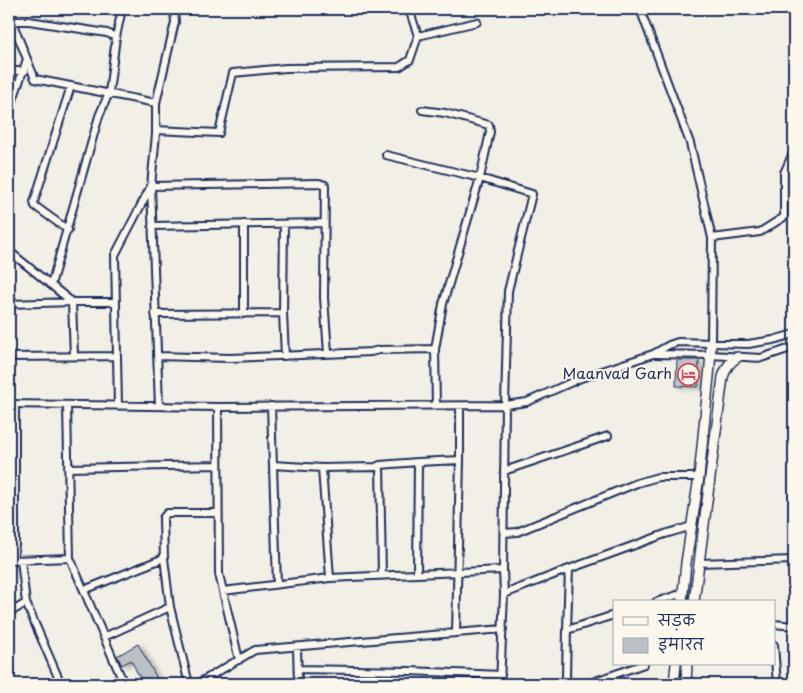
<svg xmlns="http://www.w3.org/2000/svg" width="803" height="693" font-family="'Playpen Sans','Playpen Sans Deva',sans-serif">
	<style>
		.building { fill: #bdc0c4; stroke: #1b2f5e; filter: url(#shadow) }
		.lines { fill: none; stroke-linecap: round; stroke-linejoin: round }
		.minor-casing { stroke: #1b2f5e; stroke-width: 10 }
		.tertiary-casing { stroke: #1b2f5e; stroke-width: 12 }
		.minor { stroke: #fbf7ec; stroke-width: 6 }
		.tertiary { stroke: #fbf7ec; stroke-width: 9 }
		.labels { text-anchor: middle; stroke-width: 4; stroke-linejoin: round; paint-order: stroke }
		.poi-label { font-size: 15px; fill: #1b2f5e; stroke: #fbf7ec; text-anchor: end }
	</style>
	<defs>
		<filter id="shadow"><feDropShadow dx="4" dy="2" stdDeviation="2.5" flood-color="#0004"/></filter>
	</defs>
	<rect width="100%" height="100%" fill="#f2efe6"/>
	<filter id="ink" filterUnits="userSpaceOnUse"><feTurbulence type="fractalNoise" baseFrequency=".02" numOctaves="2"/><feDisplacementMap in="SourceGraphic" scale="10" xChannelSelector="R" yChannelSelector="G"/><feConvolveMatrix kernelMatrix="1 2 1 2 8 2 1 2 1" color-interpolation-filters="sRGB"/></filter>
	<g filter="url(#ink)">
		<path class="building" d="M 677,360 L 699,360 L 698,387 L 676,386 Z
			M 138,644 L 160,684 L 132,684 L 141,680 L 131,660 L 122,665 L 117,656 Z"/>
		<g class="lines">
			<defs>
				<path id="minor" d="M 640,9 L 690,143 L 712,238 L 711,343
					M 9,14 L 35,79 L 156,103 L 156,134 L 151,186 L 159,406
					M 12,21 L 29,21 L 107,33 L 116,37
					M 418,36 L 477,22
					M 9,71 L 25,71
					M 156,103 L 175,22 L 174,9
					M 422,110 L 445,113 L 489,125 L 490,132 L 480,178 L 443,304 L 435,349 L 436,406
					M 9,112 L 27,59
					M 156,130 L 219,133 L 233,73 L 286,68 L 399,67 L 410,60 L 418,36 L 409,9
					M 386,155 L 480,178 L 532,194 L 508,291 L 505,405 L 503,570 L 504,594 L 500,684
					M 284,224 L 283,313 L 285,356
					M 152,226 L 324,223
					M 68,230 L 35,206 L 34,202 L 71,86
					M 712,238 L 760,232 L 784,217 L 784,173 L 793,153 L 794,153
					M 9,251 L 72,302 L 116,302
					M 51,285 L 99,116 L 109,93 L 116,37 L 122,9
					M 9,304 L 72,302 L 74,356
					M 155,314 L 283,313
					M 244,314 L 244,224
					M 654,354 L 711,355 L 761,358 L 794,347
					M 157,356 L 230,358 L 371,352 L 379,350 L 435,349
					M 9,357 L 117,356
					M 9,404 L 218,407 L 505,405 L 527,402 L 581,378 L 653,354 L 669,345 L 678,342 L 748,344 L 773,340 L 794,334
					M 67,405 L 70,558 L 124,684
					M 118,406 L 115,255 L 151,186 L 319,183 L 325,185 L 324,298 L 328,353
					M 271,406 L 277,584
					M 218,407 L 219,574 L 239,660
					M 460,460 L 460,406
					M 273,465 L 322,468 L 376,467 L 380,465 L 418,462
					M 380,465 L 382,575
					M 68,468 L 218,465
					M 322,468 L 330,578
					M 504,471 L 608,436
					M 504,533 L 517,532 L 637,483 L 658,477 L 699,477
					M 15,544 L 13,560 L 70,558
					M 9,547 L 15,544 L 15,404
					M 164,558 L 163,518 L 167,513 L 218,513
					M 21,560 L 26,603 L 61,684
					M 699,563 L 794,560
					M 569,569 L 665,534 L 692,526
					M 417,574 L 418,462 L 460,460 L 456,633
					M 84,590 L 164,558 L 170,607 L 189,684
					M 223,591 L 330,578 L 503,570
					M 504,594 L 569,569 L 567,630 L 614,615
					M 656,602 L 683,593
					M 9,613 L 26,603
					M 774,624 L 794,626
					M 567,630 L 566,676 L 568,684
					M 104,637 L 170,607
					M 774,645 L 777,684
					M 297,647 L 298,684
					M 298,669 L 409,671 L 501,675
					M 197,684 L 255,650 L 503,629
					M 587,684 L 644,664"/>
				<path id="tertiary" d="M 682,602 L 686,563 L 699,477 L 710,366 L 711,343
					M 694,602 L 723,377 C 726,368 729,362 738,357
					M 674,684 L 676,664
					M 686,684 L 687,664"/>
			</defs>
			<use href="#minor" class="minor-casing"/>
			<use href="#tertiary" class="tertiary-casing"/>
			<use href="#minor" class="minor"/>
			<use href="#tertiary" class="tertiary"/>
		</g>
	</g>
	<defs>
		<symbol id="hotel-ring" viewBox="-11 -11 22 22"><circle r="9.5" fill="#fbf7ec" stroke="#d1495b" stroke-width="1.5"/><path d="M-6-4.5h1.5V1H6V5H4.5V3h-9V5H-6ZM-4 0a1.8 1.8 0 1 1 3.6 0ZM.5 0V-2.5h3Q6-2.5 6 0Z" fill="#d1495b"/></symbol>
	</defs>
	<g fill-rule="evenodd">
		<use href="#hotel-ring" x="676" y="362" width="25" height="25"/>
	</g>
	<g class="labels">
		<g class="poi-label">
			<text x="672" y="379">Maanvad Garh</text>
		</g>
	</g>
	<rect width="803" height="693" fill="none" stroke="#fbf7ec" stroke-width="30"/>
	<rect x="15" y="15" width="773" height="663" fill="none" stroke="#1b2f5e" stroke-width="2" filter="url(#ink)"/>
	<rect x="613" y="600" width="162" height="65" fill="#fbf7ec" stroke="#a1a7b3"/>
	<rect x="623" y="617" width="25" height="8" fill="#fbf7ec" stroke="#a1a7b3"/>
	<text x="658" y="626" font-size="15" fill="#1b2f5e">सड़क</text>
	<rect x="623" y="638" width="25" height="15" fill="#bdc0c4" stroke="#a1a7b3"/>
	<text x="658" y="650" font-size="15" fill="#1b2f5e">इमारत</text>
</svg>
